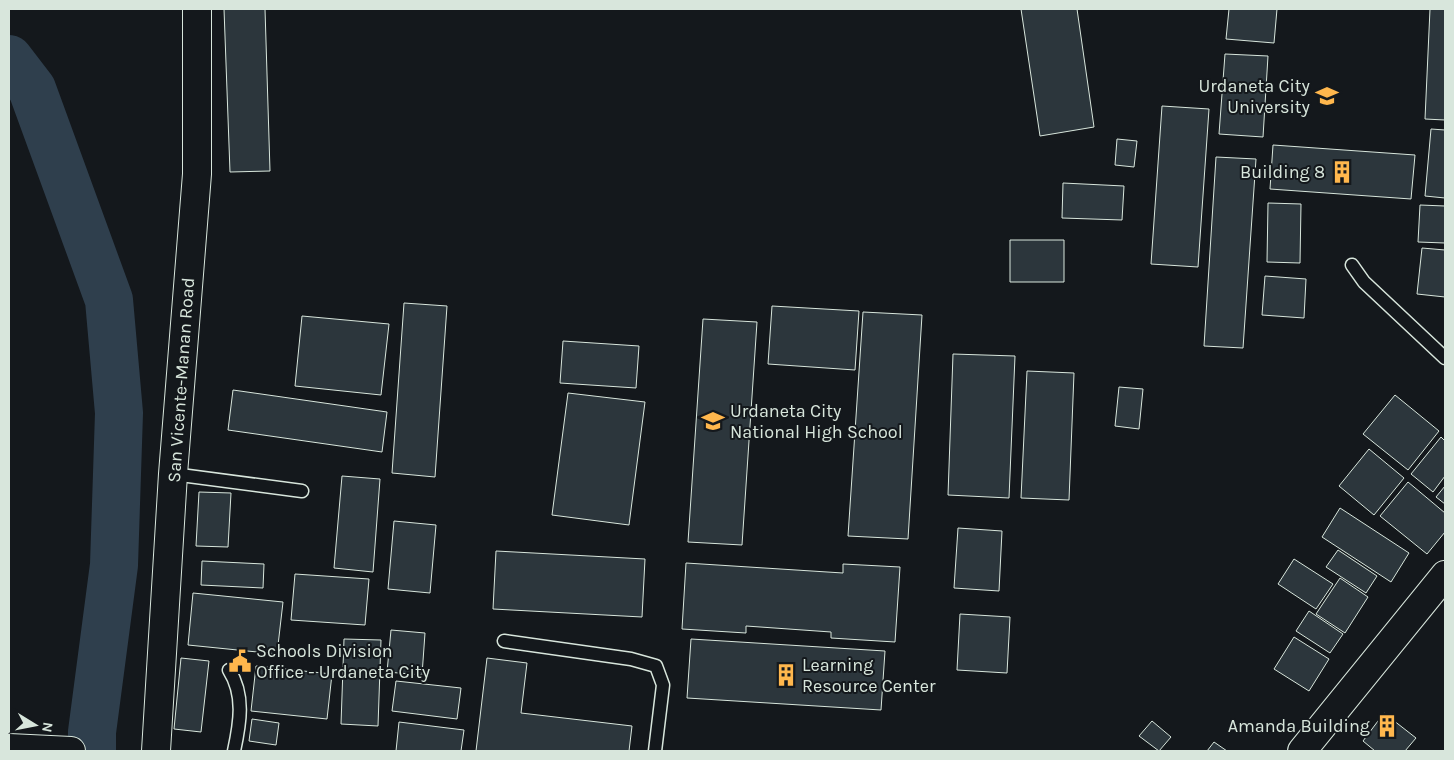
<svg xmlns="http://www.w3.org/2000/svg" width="1454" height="760" font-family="Karla,sans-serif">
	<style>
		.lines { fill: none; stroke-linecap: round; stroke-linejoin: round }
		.river { stroke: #2f3f4d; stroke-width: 48 }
		.building { fill: #2c363c; stroke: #d8e6dc }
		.lane-casing { stroke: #d8e6dc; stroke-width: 15 }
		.secondary-casing { stroke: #d8e6dc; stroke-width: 30 }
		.lane { stroke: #14181c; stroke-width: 12 }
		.secondary { stroke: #14181c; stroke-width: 28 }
		.labels { text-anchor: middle; stroke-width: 4; stroke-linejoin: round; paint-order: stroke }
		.poi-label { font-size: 18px; fill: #d8e6dc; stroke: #14181c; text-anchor: end }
		.street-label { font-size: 18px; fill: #d8e6dc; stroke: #14181c }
	</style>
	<rect width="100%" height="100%" fill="#14181c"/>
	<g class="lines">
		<path class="river" d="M 9,59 L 32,89 L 109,300 L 119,413 L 114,565 L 92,732 L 92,751"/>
	</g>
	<path class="building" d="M 224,9 L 265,9 L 270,171 L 230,172 Z
		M 1021,9 L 1077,9 L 1094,127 L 1040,136 Z
		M 1229,9 L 1277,9 L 1274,43 L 1226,39 Z
		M 1430,9 L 1445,9 L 1445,120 L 1425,119 Z
		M 1225,54 L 1268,56 L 1263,137 L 1219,134 Z
		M 1162,106 L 1209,109 L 1198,267 L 1151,264 Z
		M 1431,129 L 1445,130 L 1445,198 L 1425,196 Z
		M 1117,139 L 1137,141 L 1134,167 L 1115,165 Z
		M 1273,145 L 1415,155 L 1411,199 L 1270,189 Z
		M 1216,157 L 1256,159 L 1243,348 L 1204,346 Z
		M 1063,183 L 1124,186 L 1122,220 L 1062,218 Z
		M 1268,203 L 1301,204 L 1300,263 L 1267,262 Z
		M 1420,205 L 1445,206 L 1445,243 L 1418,242 Z
		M 1010,240 L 1064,240 L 1064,282 L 1010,282 Z
		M 1422,248 L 1445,250 L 1445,297 L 1417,294 Z
		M 1265,276 L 1306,279 L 1304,318 L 1262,315 Z
		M 404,303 L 447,306 L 435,477 L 392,473 Z
		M 772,306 L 859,311 L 855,370 L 768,364 Z
		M 863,312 L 922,315 L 908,539 L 848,536 Z
		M 302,316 L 389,324 L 381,395 L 295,386 Z
		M 703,319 L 757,322 L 742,545 L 688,542 Z
		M 563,341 L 639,346 L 636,388 L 560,383 Z
		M 953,354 L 1015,356 L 1009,498 L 948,495 Z
		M 1027,371 L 1074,373 L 1069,500 L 1021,498 Z
		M 1119,387 L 1143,389 L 1139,429 L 1115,426 Z
		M 233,390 L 387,412 L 382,452 L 228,430 Z
		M 568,393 L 645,402 L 629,525 L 552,515 Z
		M 1395,395 L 1439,431 L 1408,470 L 1363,434 Z
		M 1441,437 L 1445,441 L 1445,476 L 1433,492 L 1411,474 Z
		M 1369,449 L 1404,478 L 1374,515 L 1339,486 Z
		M 342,476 L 380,479 L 373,572 L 334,568 Z
		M 1408,482 L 1445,513 L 1445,532 L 1427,554 L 1380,516 Z
		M 1445,486 L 1445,504 L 1436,497 Z
		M 199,492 L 231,493 L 228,547 L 196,546 Z
		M 1340,508 L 1409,553 L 1391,582 L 1322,537 Z
		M 394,521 L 436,525 L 430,593 L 388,589 Z
		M 958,528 L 1002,531 L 999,591 L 954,588 Z
		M 1338,550 L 1377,576 L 1366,593 L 1326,567 Z
		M 496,551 L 645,559 L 642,617 L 493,609 Z
		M 1294,559 L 1333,584 L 1316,609 L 1278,584 Z
		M 202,561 L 264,564 L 263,588 L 201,585 Z
		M 686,563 L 843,573 L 843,564 L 900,567 L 895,642 L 831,638 L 831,632 L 746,626 L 746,633 L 682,629 Z
		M 295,574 L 369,579 L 365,625 L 291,620 Z
		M 1340,578 L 1368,597 L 1345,633 L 1316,614 Z
		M 193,593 L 283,602 L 277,654 L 188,645 Z
		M 1309,611 L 1343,634 L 1330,653 L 1296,631 Z
		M 960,614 L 1010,617 L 1007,673 L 957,670 Z
		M 391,630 L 425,633 L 422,675 L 387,672 Z
		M 1294,637 L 1329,659 L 1309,691 L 1274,669 Z
		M 344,639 L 381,640 L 378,726 L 341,724 Z
		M 691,639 L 885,651 L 881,710 L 687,698 Z
		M 181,658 L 209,661 L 201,732 L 174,729 Z
		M 487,658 L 527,663 L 521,713 L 632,726 L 629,751 L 476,751 Z
		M 256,666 L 332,674 L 327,719 L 251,711 Z
		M 396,681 L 461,688 L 457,719 L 392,711 Z
		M 1384,713 L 1416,738 L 1405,751 L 1375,751 L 1363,741 Z
		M 252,719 L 279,723 L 276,745 L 249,741 Z
		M 1152,721 L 1171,737 L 1159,751 L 1139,736 Z
		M 399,722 L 464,730 L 461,751 L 396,751 Z
		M 1214,742 L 1227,751 L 1207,751 Z"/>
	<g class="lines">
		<defs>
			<path id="lane" d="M 1352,265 L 1364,282 L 1445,358
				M 173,474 L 302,491
				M 504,641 L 631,659 L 656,666 L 663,685 L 655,751
				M 229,670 C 245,695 240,723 234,751"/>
			<path id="secondary" d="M 9,748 L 71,751
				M 156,751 L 173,474 L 197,174 L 197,9
				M 1302,751 L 1445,575"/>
		</defs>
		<use href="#lane" class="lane-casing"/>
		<use href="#secondary" class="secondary-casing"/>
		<use href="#lane" class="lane"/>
		<use href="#secondary" class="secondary"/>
	</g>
	<defs>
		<symbol id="university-bare" viewBox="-9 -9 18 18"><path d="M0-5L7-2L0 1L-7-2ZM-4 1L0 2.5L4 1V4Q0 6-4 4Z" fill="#ffb74d" stroke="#14181c" stroke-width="2.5" paint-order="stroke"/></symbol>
		<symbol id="building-bare" viewBox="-9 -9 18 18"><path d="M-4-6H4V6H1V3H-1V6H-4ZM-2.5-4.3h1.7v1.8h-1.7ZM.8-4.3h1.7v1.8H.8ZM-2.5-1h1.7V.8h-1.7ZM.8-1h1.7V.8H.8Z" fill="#ffb74d" stroke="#14181c" stroke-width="2.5" paint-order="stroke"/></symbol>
		<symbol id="school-bare" viewBox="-9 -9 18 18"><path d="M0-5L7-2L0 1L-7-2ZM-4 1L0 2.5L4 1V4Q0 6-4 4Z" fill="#ffb74d" stroke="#14181c" stroke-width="2.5" paint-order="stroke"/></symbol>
		<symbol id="civic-bare" viewBox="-9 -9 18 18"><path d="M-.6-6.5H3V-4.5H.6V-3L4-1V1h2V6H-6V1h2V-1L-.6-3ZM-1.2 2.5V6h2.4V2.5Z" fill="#ffb74d" stroke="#14181c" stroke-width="2.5" paint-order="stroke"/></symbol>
	</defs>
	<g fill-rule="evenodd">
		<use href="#university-bare" x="1311" y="80" width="32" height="32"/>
		<use href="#building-bare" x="1326" y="156" width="32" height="32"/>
		<use href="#school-bare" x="697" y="405" width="32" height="32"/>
		<use href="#civic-bare" x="224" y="645" width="32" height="32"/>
		<use href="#building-bare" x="770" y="659" width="32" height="32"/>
		<use href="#building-bare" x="1371" y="710" width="32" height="32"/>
	</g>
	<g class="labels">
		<g class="poi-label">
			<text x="1310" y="92">Urdaneta City<tspan x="1310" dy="21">University</tspan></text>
			<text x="1325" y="178">Building 8</text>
			<text x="730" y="417" text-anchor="start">Urdaneta City<tspan x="730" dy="21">National High School</tspan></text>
			<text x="256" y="657" text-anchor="start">Schools Division<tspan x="256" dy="21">Office - Urdaneta City</tspan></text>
			<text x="802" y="671" text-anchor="start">Learning<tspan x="802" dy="21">Resource Center</tspan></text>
			<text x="1370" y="732">Amanda Building</text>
		</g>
		<g class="street-label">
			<text transform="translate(181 380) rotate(-86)" y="6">San Vicente-Manan Road</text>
		</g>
	</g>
	<rect width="1454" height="760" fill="none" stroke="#d8e6dc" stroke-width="20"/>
	<g transform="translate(35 725) rotate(100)" stroke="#14181c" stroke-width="4" paint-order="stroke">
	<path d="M0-4L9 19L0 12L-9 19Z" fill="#d8e6dc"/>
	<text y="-8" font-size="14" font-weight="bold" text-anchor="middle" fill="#d8e6dc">N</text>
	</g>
</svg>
